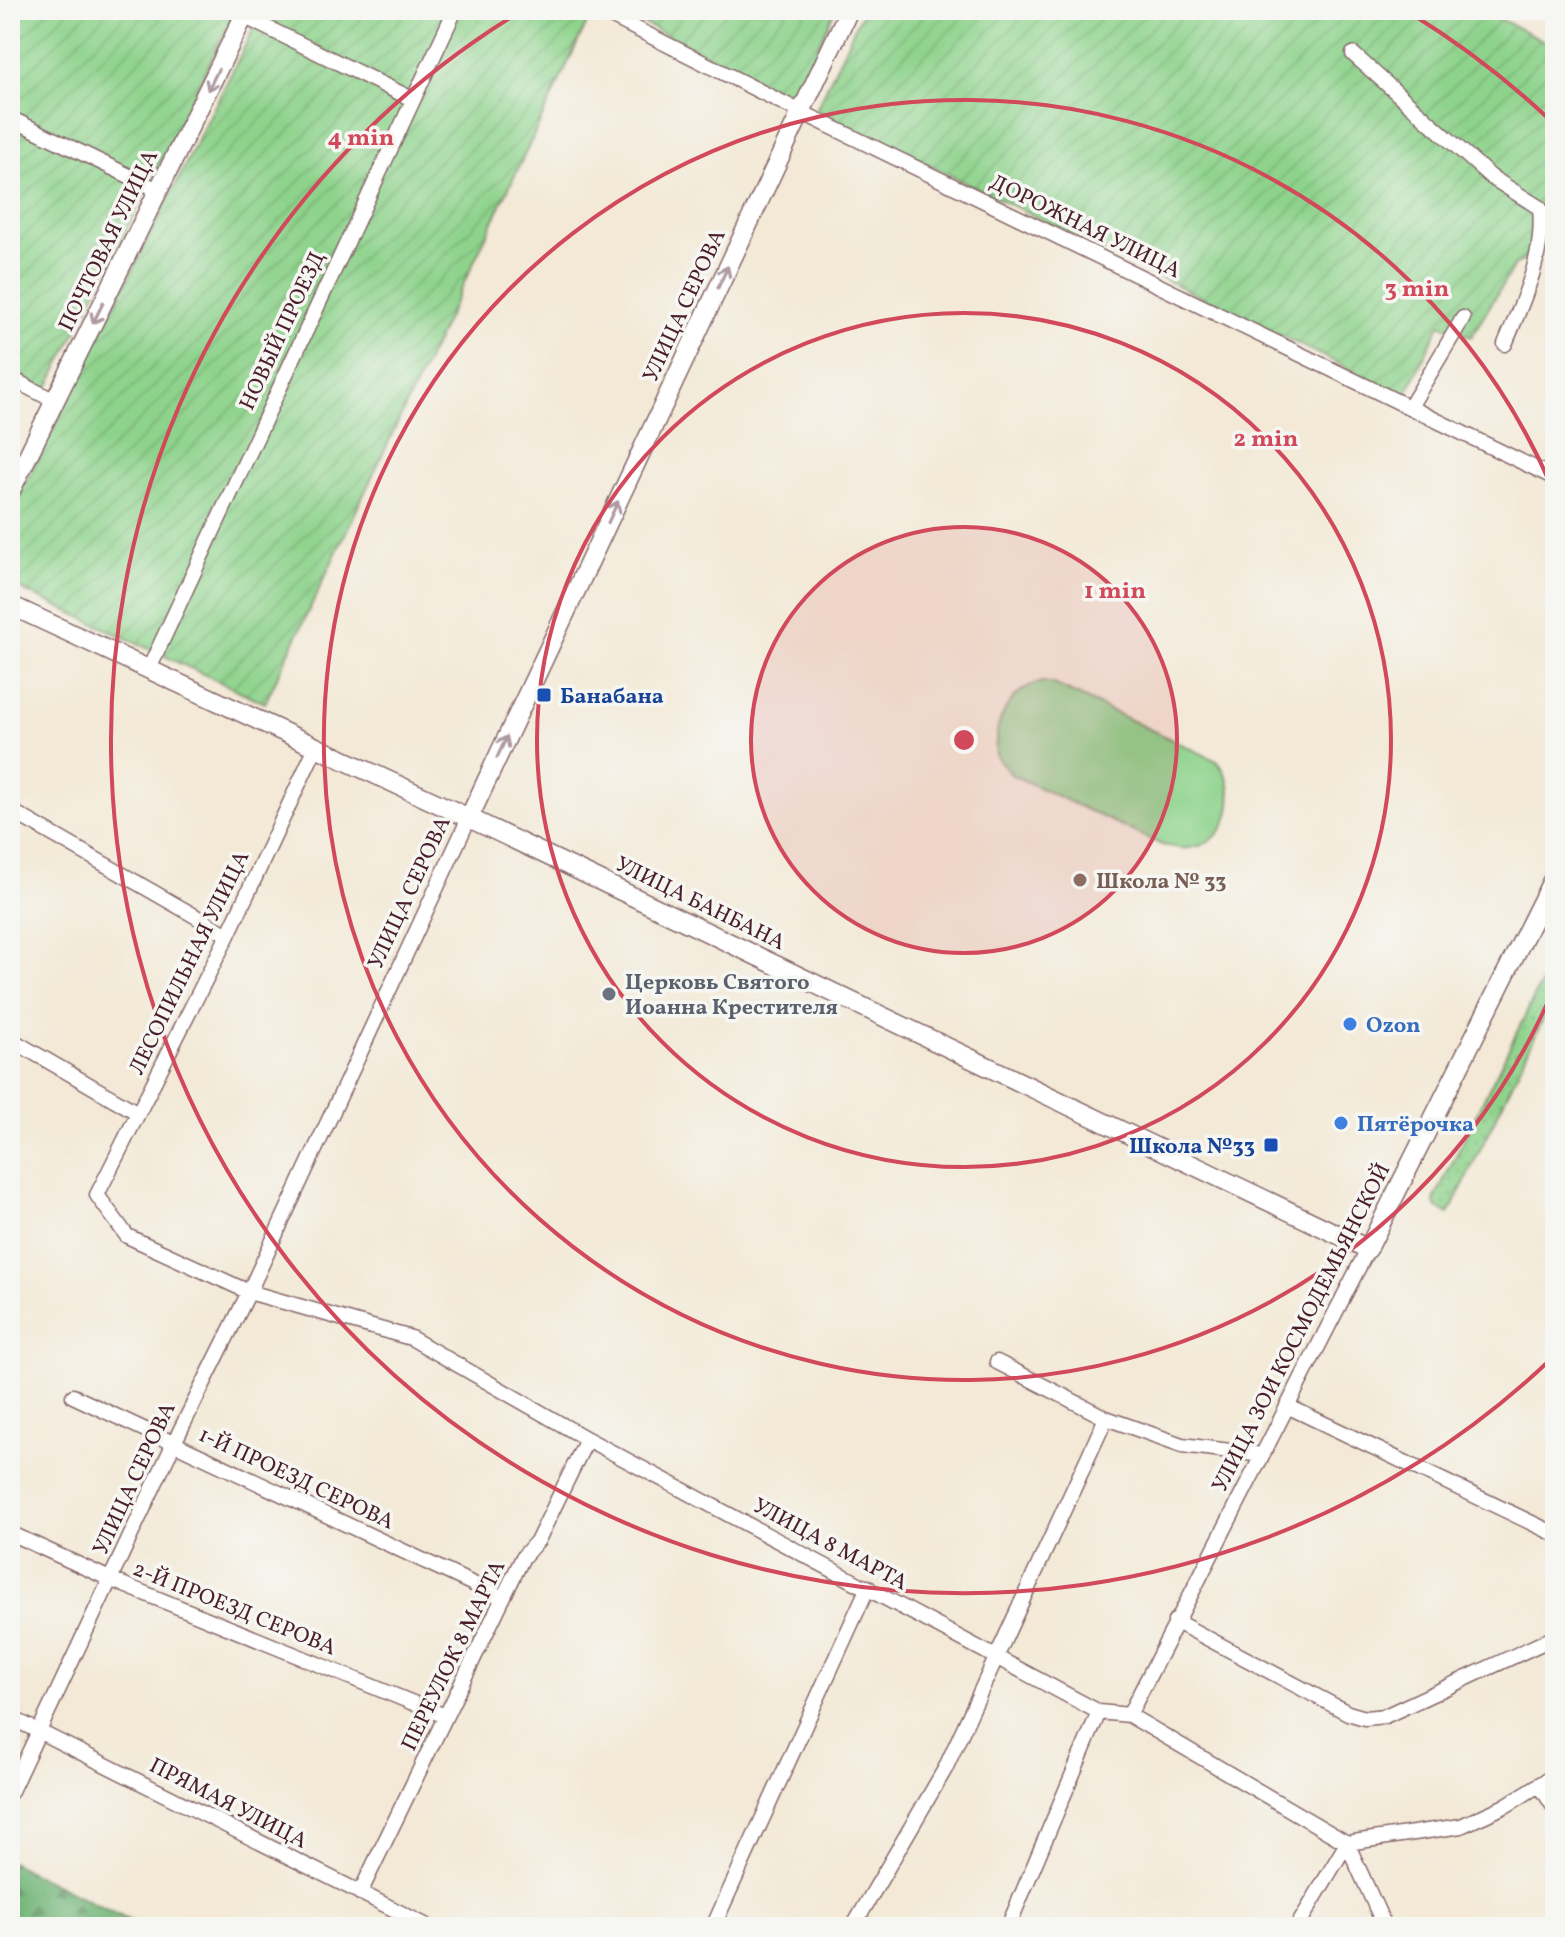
<svg xmlns="http://www.w3.org/2000/svg" width="1565" height="1937" font-family="Vollkorn,serif">
	<style>
		.grass { fill: url(#grass-dots); stroke: #6c795c; stroke-width: 2 }
		.forest { fill: url(#forest-firs); stroke: #5e6a52; stroke-width: 2 }
		.garden { fill: url(#garden-furrows); stroke: #6c795c; stroke-width: 2 }
		.pitch { fill: #8ed38c; stroke: #6c795c; stroke-width: 2 }
		.lines { fill: none; stroke-linecap: round; stroke-linejoin: round }
		.minor-casing { stroke: #856667; stroke-width: 17 }
		.tertiary-casing { stroke: #856667; stroke-width: 21 }
		.minor { stroke: #fff; stroke-width: 14 }
		.tertiary { stroke: #fff; stroke-width: 18 }
		.oneway { stroke: #ae9aa0 }
		.ring { fill: none; stroke: #d1495b; stroke-width: 4 }
		.transit-dot { fill: #1a4fb4; stroke: #f6f6f2; stroke-width: 3 }
		.education-dot { fill: #8d6e63; stroke: #f6f6f2; stroke-width: 3 }
		.worship-dot { fill: #6b7280; stroke: #f6f6f2; stroke-width: 3 }
		.shop-dot { fill: #3f7fe0; stroke: #f6f6f2; stroke-width: 3 }
		.labels { text-anchor: middle; stroke-width: 7; stroke-linejoin: round; paint-order: stroke }
		.street-label { font-size: 22px; fill: #4a1f2b; stroke: #f6f6f2 }
		.transit-label { font-size: 22px; font-weight: bold; fill: #164399; stroke: #f6f6f2; text-anchor: start }
		.education-label { font-size: 22px; font-weight: bold; fill: #785e54; stroke: #f6f6f2; text-anchor: start }
		.worship-label { font-size: 22px; font-weight: bold; fill: #5b616d; stroke: #f6f6f2; text-anchor: start }
		.shop-label { font-size: 22px; font-weight: bold; fill: #366cbe; stroke: #f6f6f2; text-anchor: start }
		.centre { fill: #d1495b; stroke: #f6f6f2; stroke-width: 4 }
		.ring-label { font-size: 24px; text-anchor: middle; font-weight: bold; fill: #d1495b; stroke: #f6f6f2; stroke-width: 7; stroke-linejoin: round; paint-order: stroke }
	</style>
	<defs>
		<pattern id="grass-dots" width="8" height="8" patternUnits="userSpaceOnUse" patternTransform="scale(2)"><rect width="8" height="8" fill="#8ed38c"/><path d="M2 2h.1M6 6h.1" fill="none" stroke="#7cb579" stroke-width="1.8" stroke-linecap="round"/></pattern>
		<pattern id="forest-firs" width="22" height="20" patternUnits="userSpaceOnUse" patternTransform="scale(2)"><rect width="22" height="20" fill="#72b578"/><path d="M5 1l3.5 6h-7zM16 11l3.5 6h-7z" fill="#609363"/></pattern>
		<pattern id="garden-furrows" width="10" height="10" patternUnits="userSpaceOnUse" patternTransform="scale(2)"><rect width="10" height="10" fill="#8ed38c"/><path d="M-1 1l2-2M0 10L10 0M9 11l2-2" fill="none" stroke="#7cb579"/></pattern>
	</defs>
	<rect width="100%" height="100%" fill="#f6f6f2"/>
	<filter id="ink" filterUnits="userSpaceOnUse"><feTurbulence type="fractalNoise" baseFrequency=".0125" numOctaves="2"/><feDisplacementMap in="SourceGraphic" scale="16" xChannelSelector="R" yChannelSelector="G"/><feConvolveMatrix kernelMatrix="1 2 1 2 8 2 1 2 1" color-interpolation-filters="sRGB"/></filter>
	<filter id="wash" filterUnits="userSpaceOnUse"><feTurbulence type="fractalNoise" baseFrequency=".006" numOctaves="4" result="noise"/><feDisplacementMap in="SourceGraphic" scale="32" xChannelSelector="R" yChannelSelector="G"/><feGaussianBlur stdDeviation="1.8" result="paint"/><feColorMatrix in="noise" values="0 0 0 0 0 0 0 0 0 0 0 0 0 0 0 0 0 1.4 0 .05"/><feComposite in="paint" operator="in"/></filter>
	<g filter="url(#wash)">
		<rect width="100%" height="100%" fill="#f3e9d6"/>
		<path class="grass" d="M 1555,955 L 1555,995 L 1449,1214 L 1437,1208 L 1434,1200 Z"/>
		<path class="forest" d="M 10,1862 L 142,1927 L 10,1927 Z"/>
		<path class="garden" d="M 10,10 L 236,10 L 47,390 L 10,371 Z
			M 263,10 L 593,10 L 265,703 L 10,584 L 10,514 Z
			M 616,10 L 835,10 L 794,98 Z
			M 863,10 L 1482,10 L 1555,46 L 1555,241 L 1514,266 L 1471,337 L 1440,324 L 1405,396 L 816,110 Z"/>
		<path class="pitch" d="M 1043,682 L 1054,684 L 1217,761 C 1242,789 1232,846 1187,848 C 1179,849 1170,846 1162,845 L 1012,775 L 996,756 C 993,723 1009,688 1043,682 Z"/>
	</g>
	<g filter="url(#ink)">
		<g class="lines">
			<defs>
				<path id="minor" d="M 231,10 L 412,99
					M 599,10 L 801,112 L 1555,478
					M 1353,54 L 1491,177 L 1540,208 C 1545,256 1523,300 1505,344
					M 10,118 L 158,190
					M 10,378 L 55,401
					M 1410,407 L 1463,318
					M 149,669 L 455,10
					M 316,747 L 228,935 L 97,1195 L 127,1236 L 249,1292 L 411,1338 L 587,1439 L 1099,1712 L 1129,1715 L 1347,1843 L 1461,1826 L 1505,1806 L 1555,1775
					M 10,810 L 228,935
					M 10,1039 L 138,1113
					M 997,1362 L 1106,1418 L 1182,1445 L 1262,1455
					M 73,1396 L 503,1598
					M 1287,1406 L 1555,1534
					M 10,1533 L 112,1580 L 445,1716
					M 1175,1621 L 1348,1713 L 1365,1718 L 1385,1716 L 1555,1637
					M 1129,1715 L 1368,1249
					M 10,1717 L 429,1927
					M 1540,1785 L 1555,1809
					M 10,1793 L 174,1443 L 249,1292 L 469,818
					M 1347,1843 L 1385,1927
					M 360,1893 L 503,1598 L 523,1557 L 538,1540 L 587,1439
					M 713,1927 L 868,1587
					M 853,1927 L 945,1769 L 1106,1418
					M 1008,1927 L 1099,1712
					M 1297,1927 L 1347,1843"/>
				<path id="tertiary" d="M 10,492 L 247,10
					M 10,605 L 469,818 L 1368,1249 L 1555,875
					M 469,818 L 849,10"/>
			</defs>
			<use href="#minor" class="minor-casing"/>
			<use href="#tertiary" class="tertiary-casing"/>
			<use href="#minor" class="minor"/>
			<use href="#tertiary" class="tertiary"/>
		</g>
		<defs><path id="oneway-shaft" d="M-6 0H5M1.5-3L5.5 0L1.5 3" fill="none" stroke-width="1.6" stroke-linecap="round" stroke-linejoin="round" transform="scale(2)"/></defs>
		<g class="oneway">
			<use href="#oneway-shaft" transform="translate(213 80) rotate(116)"/>
			<use href="#oneway-shaft" transform="translate(723 277) rotate(-65)"/>
			<use href="#oneway-shaft" transform="translate(98 313) rotate(116)"/>
			<use href="#oneway-shaft" transform="translate(613 512) rotate(-65)"/>
			<use href="#oneway-shaft" transform="translate(502 747) rotate(-65)"/>
		</g>
	</g>
	<circle cx="964" cy="740" r="213" fill="#d1495b" fill-opacity=".12"/>
	<g class="ring">
		<circle cx="964" cy="740" r="213"/>
		<circle cx="964" cy="740" r="427"/>
		<path d="M1553 990A640 640 0 1 1 1553 490"/>
		<path d="M1551 1359A853 853 0 1 1 518 13M1410 13A853 853 0 0 1 1551 121"/>
	</g>
	<g class="transit-dot">
		<rect x="536" y="687" width="16" height="16" rx="4"/>
		<rect x="1263" y="1137" width="16" height="16" rx="4"/>
	</g>
	<circle class="education-dot" cx="1080" cy="880" r="8"/>
	<circle class="worship-dot" cx="609" cy="994" r="8"/>
	<g class="shop-dot">
		<circle cx="1350" cy="1024" r="8"/>
		<circle cx="1341" cy="1123" r="8"/>
	</g>
	<g class="labels">
		<g class="street-label">
			<text transform="translate(1086 225) rotate(26)" y="8">ДОРОЖНАЯ УЛИЦА</text>
			<text transform="translate(107 240) rotate(-64)" y="8">ПОЧТОВАЯ УЛИЦА</text>
			<text transform="translate(683 305) rotate(-65)" y="8">УЛИЦА СЕРОВА</text>
			<text transform="translate(281 330) rotate(-65)" y="8">НОВЫЙ ПРОЕЗД</text>
			<text transform="translate(408 892) rotate(-65)" y="8">УЛИЦА СЕРОВА</text>
			<text transform="translate(701 902) rotate(26)" y="8">УЛИЦА БАНБАНА</text>
			<text transform="translate(188 962) rotate(-64)" y="8">ЛЕСОПИЛЬНАЯ УЛИЦА</text>
			<text transform="translate(1300 1327) rotate(-63)" y="8">УЛИЦА ЗОИ КОСМОДЕМЬЯНСКОЙ</text>
			<text transform="translate(297 1477) rotate(25)" y="8">1-Й ПРОЕЗД СЕРОВА</text>
			<text transform="translate(133 1478) rotate(-65)" y="8">УЛИЦА СЕРОВА</text>
			<text transform="translate(831 1543) rotate(28)" y="8">УЛИЦА 8 МАРТА</text>
			<text transform="translate(235 1607) rotate(22)" y="8">2-Й ПРОЕЗД СЕРОВА</text>
			<text transform="translate(452 1655) rotate(-64)" y="8">ПЕРЕУЛОК 8 МАРТА</text>
			<text transform="translate(229 1802) rotate(27)" y="8">ПРЯМАЯ УЛИЦА</text>
		</g>
		<g class="transit-label">
			<text x="560" y="703">Банабана</text>
			<text x="1255" y="1153" text-anchor="end">Школа №33</text>
		</g>
		<g class="education-label">
			<text x="1096" y="888">Школа № 33</text>
		</g>
		<g class="worship-label">
			<text x="625" y="989">Церковь Святого<tspan x="625" dy="25">Иоанна Крестителя</tspan></text>
		</g>
		<g class="shop-label">
			<text x="1366" y="1032">Ozon</text>
			<text x="1357" y="1131">Пятёрочка</text>
		</g>
	</g>
	<circle cx="964" cy="740" r="12" class="centre"/>
	<g class="ring-label">
		<text x="361" y="145">4 min</text>
		<text x="1417" y="296">3 min</text>
		<text x="1266" y="446">2 min</text>
		<text x="1115" y="598">1 min</text>
	</g>
	<rect width="1565" height="1937" fill="none" stroke="#f6f6f2" stroke-width="40"/>
</svg>
